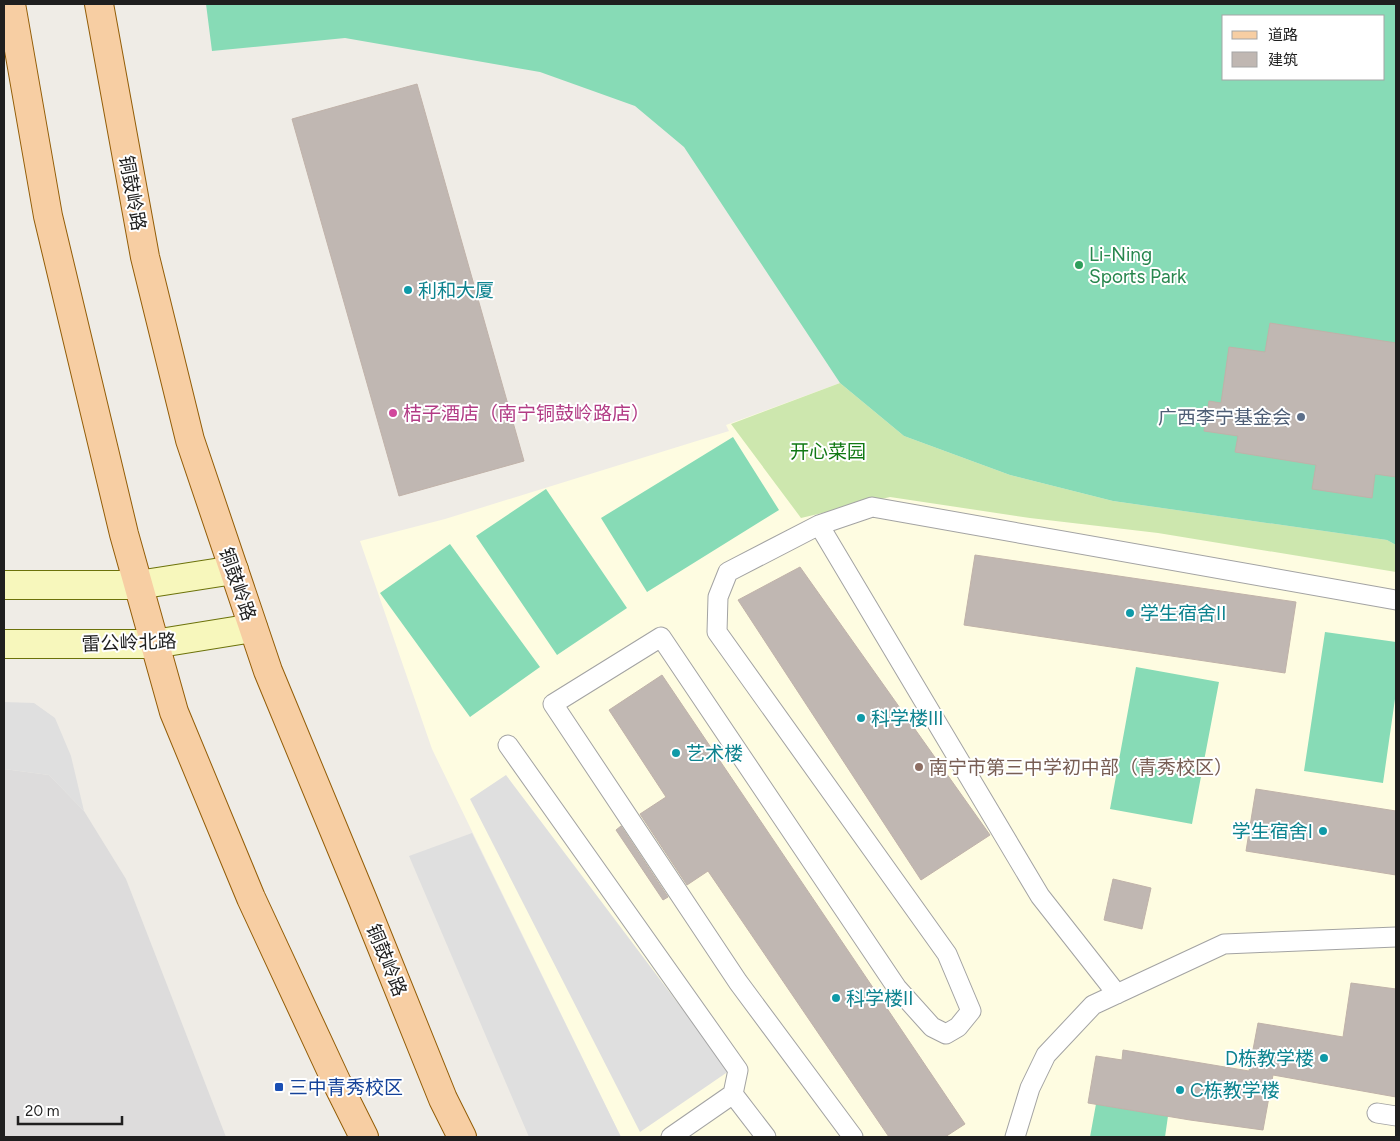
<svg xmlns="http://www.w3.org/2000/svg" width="1400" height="1141" font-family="Figtree,'Noto Sans SC',sans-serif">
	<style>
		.residential { fill: #dddcdc }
		.education { fill: #fefce1 }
		.grass { fill: #cde7ae }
		.pitch { fill: #87dbb6; fill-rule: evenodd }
		.parking { fill: #dfdfdf }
		.building { fill: #c0b7b2; stroke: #c0b2a9 }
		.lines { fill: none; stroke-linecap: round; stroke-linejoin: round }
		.lane-casing { stroke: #a3a3a3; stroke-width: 21 }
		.secondary-casing { stroke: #6c720a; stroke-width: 30 }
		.primary-casing { stroke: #935d07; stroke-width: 30 }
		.lane { stroke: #fff; stroke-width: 19 }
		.secondary { stroke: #f7f7bc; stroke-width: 28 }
		.primary { stroke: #f7cea3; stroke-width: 28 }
		.leisure-dot { fill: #2e9e5b; stroke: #fff; stroke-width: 2 }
		.culture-dot { fill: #0f9aa8; stroke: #fff; stroke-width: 2 }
		.hotel-dot { fill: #d1479c; stroke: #fff; stroke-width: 2 }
		.service-dot { fill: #5c6f8a; stroke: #fff; stroke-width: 2 }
		.education-dot { fill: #8d6e63; stroke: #fff; stroke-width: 2 }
		.transit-dot { fill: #1a4fb4; stroke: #fff; stroke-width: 2 }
		.labels { text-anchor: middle; stroke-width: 4; stroke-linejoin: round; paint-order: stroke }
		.street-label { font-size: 19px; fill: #1f1f1f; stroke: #fff }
		.leisure-label { font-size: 19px; fill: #27864d; stroke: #fff; text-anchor: start }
		.culture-label { font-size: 19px; fill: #0d838f; stroke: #fff; text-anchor: start }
		.hotel-label { font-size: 19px; fill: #b23c85; stroke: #fff; text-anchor: start }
		.service-label { font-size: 19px; fill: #4e5e75; stroke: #fff; text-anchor: end }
		.park-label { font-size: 19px; fill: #117914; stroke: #fff }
		.education-label { font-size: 19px; fill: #785e54; stroke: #fff; text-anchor: start }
		.transit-label { font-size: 19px; fill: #164399; stroke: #fff; text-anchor: start }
	</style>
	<rect width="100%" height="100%" fill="#efece6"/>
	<path class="residential" d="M 4,769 L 49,775 L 84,811 L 126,879 L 226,1137 L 4,1137 Z"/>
	<path class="education" d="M 840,383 L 904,436 L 1010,475 L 1113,501 L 1396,545 L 1396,1137 L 621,1137 L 432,749 L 360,541 L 445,519 L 729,431 L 726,425 Z"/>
	<path class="grass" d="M 840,383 L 904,436 L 1010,475 L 1113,501 L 1387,540 L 1396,545 L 1396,572 L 1158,533 L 1030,518 L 890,497 L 801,518 L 731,424 Z"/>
	<path class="pitch" d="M 206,4 L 1396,4 L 1396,545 L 1387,540 L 1113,501 L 1010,475 L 904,436 L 840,383 L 684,147 L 635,106 L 540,72 L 345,38 L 212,51 ZM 1224,16 L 1384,16 L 1384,79 L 1224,79 Z
		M 733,437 L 779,510 L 647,592 L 601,518 Z
		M 546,489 L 627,608 L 557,655 L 476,536 Z
		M 450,544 L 540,667 L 470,717 L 380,593 Z
		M 1325,632 L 1396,642 L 1396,692 L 1383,783 L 1304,771 Z
		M 1136,667 L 1219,682 L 1192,824 L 1110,809 Z
		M 1096,1104 L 1168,1116 L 1165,1137 L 1090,1137 Z"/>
	<path class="parking" d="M 4,702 L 34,703 L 55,718 L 71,756 L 84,811 L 49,775 L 4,769 Z
		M 506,775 L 729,1071 L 640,1132 L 470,799 Z
		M 472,833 L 621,1137 L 529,1137 L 409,856 Z"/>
	<path class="building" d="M 417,84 L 524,461 L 399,496 L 292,119 Z
		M 1270,323 L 1396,343 L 1396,477 L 1375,474 L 1372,498 L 1312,489 L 1316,465 L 1235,452 L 1238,436 L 1204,431 L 1209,401 L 1221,403 L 1229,347 L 1265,352 Z
		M 975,555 L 1296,602 L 1285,673 L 964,625 Z
		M 800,567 L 990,835 L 921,880 L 738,600 Z
		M 662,675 L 965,1124 L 945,1137 L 889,1137 L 708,871 L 687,885 L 640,814 L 666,797 L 609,710 Z
		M 1256,789 L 1396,811 L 1396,875 L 1246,851 Z
		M 621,826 L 668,897 L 663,900 L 616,830 Z
		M 1113,879 L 1151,888 L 1142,929 L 1104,920 Z
		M 1351,983 L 1396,989 L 1396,1097 L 1273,1075 L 1263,1130 L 1190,1120 L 1088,1103 L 1096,1056 L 1122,1060 L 1123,1050 L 1249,1071 L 1258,1023 L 1343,1037 Z"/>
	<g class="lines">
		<defs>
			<path id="lane" d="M 819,525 L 1040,896 L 1117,994
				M 508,745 L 738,1070 L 733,1094
				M 1377,1113 L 1396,1116
				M 671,1137 L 733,1094 L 766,1137
				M 853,1137 L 738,982 L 553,704 L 661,637 L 897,988 L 932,1027 L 946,1034 L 958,1027 L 971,1011 L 947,954 L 717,632 L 718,597 L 728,572 L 819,525 L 872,507 L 1396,600
				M 1015,1137 L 1030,1088 L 1046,1055 L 1093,1005 L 1224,944 L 1396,937"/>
			<path id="secondary" d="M 4,585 L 138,585 L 234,570
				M 4,644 L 154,644 L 253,628"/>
			<path id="primary" d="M 11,4 L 48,216 L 124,534 L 174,712 L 251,898 L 337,1083 L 364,1137
				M 99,4 L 145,257 L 190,440 L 268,671 L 362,898 L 443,1099 L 462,1137"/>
		</defs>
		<use href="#lane" class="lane-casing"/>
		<use href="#secondary" class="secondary-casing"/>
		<use href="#primary" class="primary-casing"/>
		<use href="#lane" class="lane"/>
		<use href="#secondary" class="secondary"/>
		<use href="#primary" class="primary"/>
	</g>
	<circle class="leisure-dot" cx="1079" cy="265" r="5"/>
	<g class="culture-dot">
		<circle cx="408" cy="290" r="5"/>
		<circle cx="1130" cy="613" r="5"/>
		<circle cx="861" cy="718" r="5"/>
		<circle cx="676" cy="753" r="5"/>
		<circle cx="1323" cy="831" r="5"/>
		<circle cx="836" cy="998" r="5"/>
		<circle cx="1324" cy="1058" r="5"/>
		<circle cx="1180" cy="1090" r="5"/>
	</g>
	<circle class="hotel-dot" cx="393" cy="413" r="5"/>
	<circle class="service-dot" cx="1301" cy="417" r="5"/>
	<circle class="education-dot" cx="919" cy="767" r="5"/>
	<rect class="transit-dot" x="274" y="1082" width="10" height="10" rx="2.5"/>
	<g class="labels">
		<g class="street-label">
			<text transform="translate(133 193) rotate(80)" y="7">铜鼓岭路</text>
			<text transform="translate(238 584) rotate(71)" y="7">铜鼓岭路</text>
			<text transform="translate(129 642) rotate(-2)" y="7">雷公岭北路</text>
			<text transform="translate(387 960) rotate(68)" y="7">铜鼓岭路</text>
		</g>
		<g class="leisure-label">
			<text x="1089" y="261">Li-Ning<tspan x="1089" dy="22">Sports Park</tspan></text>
		</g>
		<g class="culture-label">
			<text x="418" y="297">利和大厦</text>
			<text x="1140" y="620">学生宿舍II</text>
			<text x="871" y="725">科学楼III</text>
			<text x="686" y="760">艺术楼</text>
			<text x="1313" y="838" text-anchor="end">学生宿舍I</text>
			<text x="846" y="1005">科学楼II</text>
			<text x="1314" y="1065" text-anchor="end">D栋教学楼</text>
			<text x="1190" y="1097">C栋教学楼</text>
		</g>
		<g class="hotel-label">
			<text x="403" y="420">桔子酒店（南宁铜鼓岭路店）</text>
		</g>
		<g class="service-label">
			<text x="1291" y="424">广西李宁基金会</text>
		</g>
		<g class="park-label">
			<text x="828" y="458">开心菜园</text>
		</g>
		<g class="education-label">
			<text x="929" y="774">南宁市第三中学初中部（青秀校区）</text>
		</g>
		<g class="transit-label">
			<text x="289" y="1094">三中青秀校区</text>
		</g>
	</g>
	<rect width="1400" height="1141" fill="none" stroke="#1f1f1f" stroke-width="10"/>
	<rect x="1222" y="15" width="162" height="65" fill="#ffffff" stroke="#a5a5a5"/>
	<rect x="1232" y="31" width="25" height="8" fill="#f7cea3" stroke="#a5a5a5"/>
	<text x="1268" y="40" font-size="15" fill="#1f1f1f">道路</text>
	<rect x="1232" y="52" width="25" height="15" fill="#c0b7b2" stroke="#a5a5a5"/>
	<text x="1268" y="65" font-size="15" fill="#1f1f1f">建筑</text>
	<path d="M18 1116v8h104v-8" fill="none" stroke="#1f1f1f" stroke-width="2.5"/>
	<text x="25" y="1116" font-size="15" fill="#1f1f1f" stroke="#ffffff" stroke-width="4" paint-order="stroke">20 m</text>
</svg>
